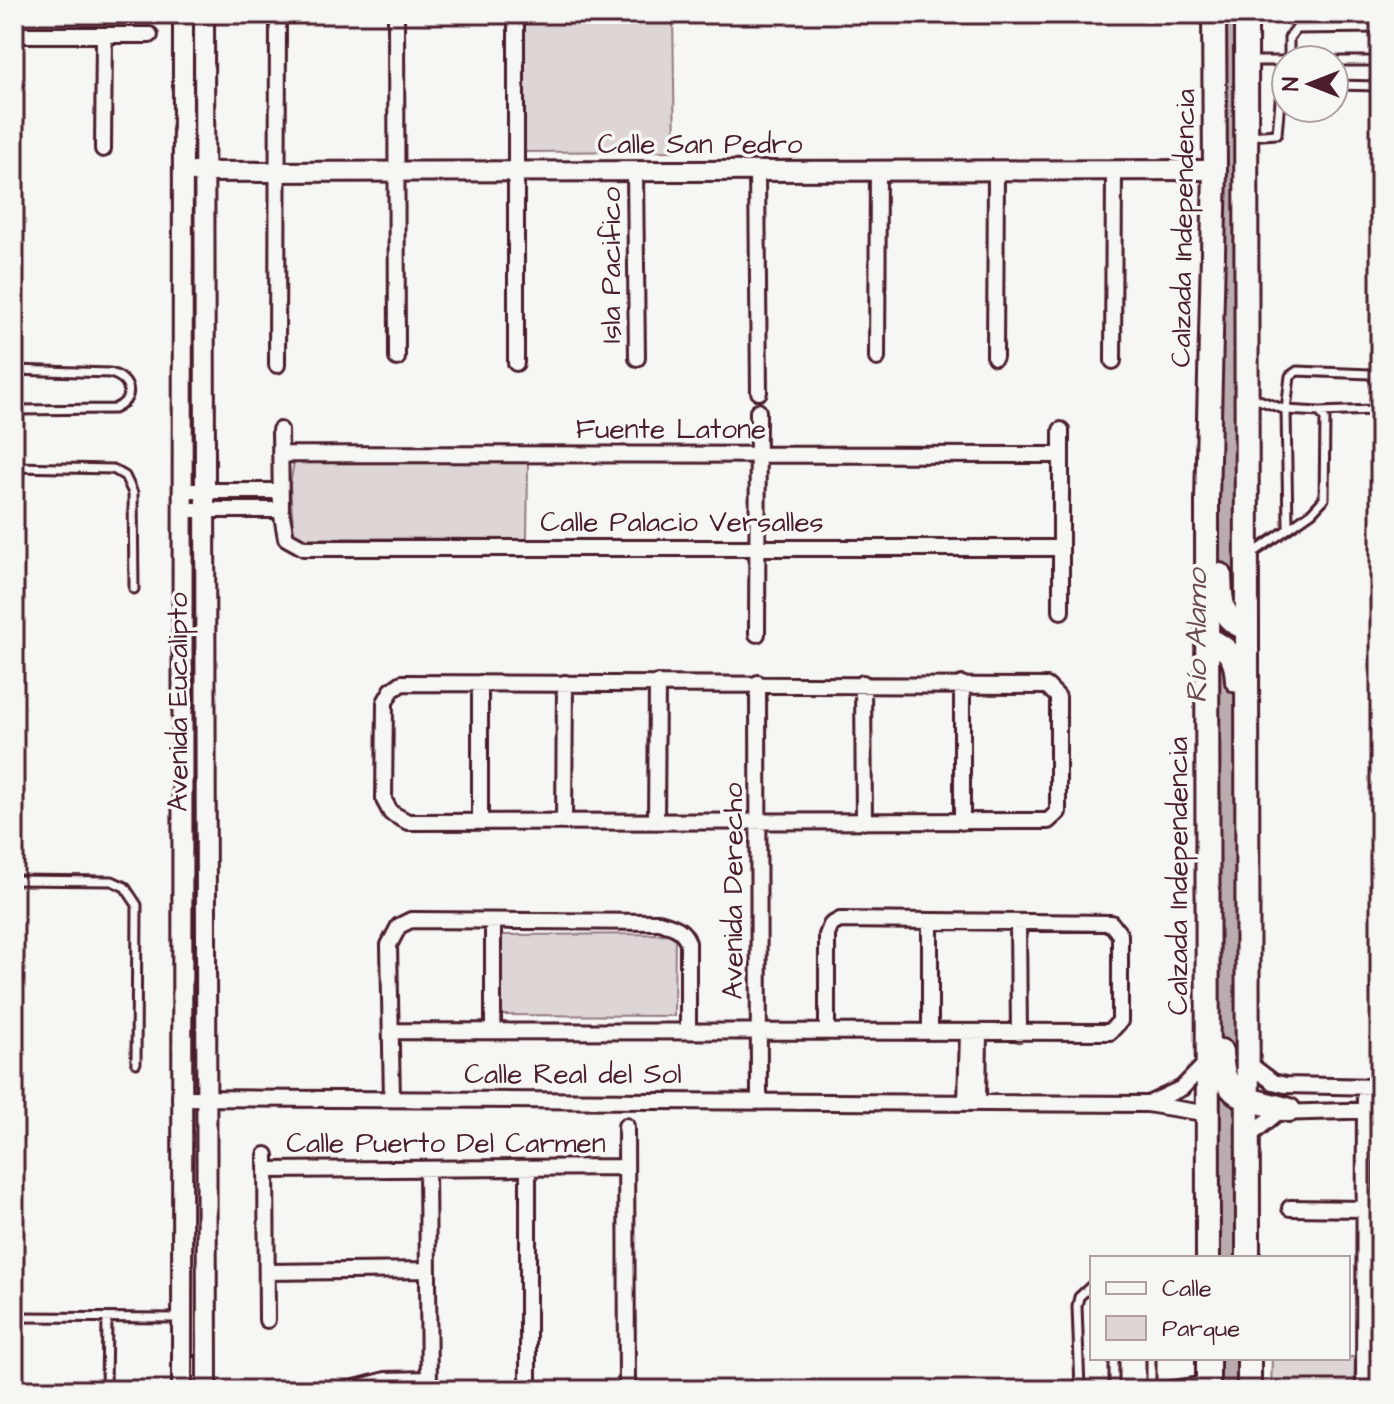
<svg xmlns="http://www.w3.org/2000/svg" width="1394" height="1404" font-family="'Architects Daughter',sans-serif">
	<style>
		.green { fill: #ddd6d5; stroke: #947a80; stroke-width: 2 }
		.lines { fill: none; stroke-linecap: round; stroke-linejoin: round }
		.river { stroke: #bbadae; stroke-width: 24 }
		.service-casing { stroke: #4a1f2b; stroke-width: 13 }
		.minor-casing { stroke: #4a1f2b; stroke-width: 20 }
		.tertiary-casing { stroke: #4a1f2b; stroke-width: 24 }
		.primary-casing { stroke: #4a1f2b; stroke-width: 28 }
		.service { stroke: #f6f6f2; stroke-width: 7 }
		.minor { stroke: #f6f6f2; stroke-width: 14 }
		.tertiary { stroke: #f6f6f2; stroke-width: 18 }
		.primary { stroke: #f6f6f2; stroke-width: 22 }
		.labels { text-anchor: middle; stroke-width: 7; stroke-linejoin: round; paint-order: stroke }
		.street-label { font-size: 28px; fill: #4a1f2b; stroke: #f6f6f2 }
		.water-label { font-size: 30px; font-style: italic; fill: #6c4a52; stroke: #f6f6f2 }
	</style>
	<rect width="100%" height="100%" fill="#f6f6f2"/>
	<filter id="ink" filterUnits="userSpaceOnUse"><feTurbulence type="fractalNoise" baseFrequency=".0125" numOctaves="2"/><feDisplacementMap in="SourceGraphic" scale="16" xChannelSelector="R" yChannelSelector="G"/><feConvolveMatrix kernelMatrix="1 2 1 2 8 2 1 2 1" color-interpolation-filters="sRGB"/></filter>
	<g filter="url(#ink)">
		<path class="green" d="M 523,14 L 673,14 L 675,151 L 522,152 Z
			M 294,462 L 528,462 L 527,539 L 294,538 L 290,485 Z
			M 675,934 L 674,1016 L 501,1015 L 499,935 Z
			M 1355,1357 L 1354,1390 L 1271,1390 L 1272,1358 Z"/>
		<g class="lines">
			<path class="river" d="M 1227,14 L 1230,1258
				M 1230,1358 L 1230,1390"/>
			<defs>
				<path id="service" d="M 1289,60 L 1289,38 L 1296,29 L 1380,28
					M 1248,61 L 1286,61
					M 1334,61 L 1380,61
					M 1334,85 L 1380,86
					M 1248,136 L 1277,134 L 1281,90 L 1286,85
					M 14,370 L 110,373 C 132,379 136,399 114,409 L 14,410
					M 1251,397 L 1286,410 L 1320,412 L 1325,419 L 1324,499 L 1312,512 L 1252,554
					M 14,467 L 113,469 L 125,476 L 133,493 L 134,589
					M 1288,525 L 1286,410 L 1290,376 L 1297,371 L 1370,374 C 1383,385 1378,395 1374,410 L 1320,412
					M 14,880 L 112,881 L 125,887 L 137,905 L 136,1063
					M 14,1317 L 180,1318
					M 1114,1358 L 1114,1390
					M 1151,1387 L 1151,1358
					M 106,1390 L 107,1318
					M 1080,1390 L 1077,1306 L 1079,1297 L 1092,1285
					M 1139,1390 L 1205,1381"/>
				<path id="minor" d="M 396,14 L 397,358
					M 516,14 L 516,363
					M 14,35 L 150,35
					M 103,149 L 104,35
					M 635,172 L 637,358
					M 757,172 L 759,392
					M 995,357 L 996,171
					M 877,358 L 878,171
					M 1113,361 L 1114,170
					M 277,365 L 278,14
					M 280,430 L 281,510 L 286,538 L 304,548 L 1061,548
					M 280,454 L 1061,455
					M 184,491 L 280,491
					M 183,510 L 281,510
					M 1061,611 L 1061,430
					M 757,634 L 758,411
					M 402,683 L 1047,686 L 1058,697 L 1058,812 L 1048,821 L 408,822 L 391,813 L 384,800 L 385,702 L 392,690 Z
					M 480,683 L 480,822
					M 758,683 L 759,1099
					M 863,683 L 864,822
					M 564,822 L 565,683
					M 656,822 L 657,683
					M 962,822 L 962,684
					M 1018,922 L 1019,1033
					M 493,1030 L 493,923
					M 391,1031 L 1110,1032 L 1120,1021 L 1120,935 L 1111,923 L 840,920 L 831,925 L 827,935 L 827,1029
					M 930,1032 L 930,922
					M 1248,1063 L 1273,1082 L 1285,1085 L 1380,1087
					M 180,1098 L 1147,1104 L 1209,1114
					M 392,1099 L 389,945 L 399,926 L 411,920 L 659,922 C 673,926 684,929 688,943 L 688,1030
					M 966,1102 L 968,1033
					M 978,1102 L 979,1033
					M 1152,1102 L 1182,1088 L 1208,1061
					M 626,1126 L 627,1390
					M 1248,1137 L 1277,1113 L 1380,1110
					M 266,1155 L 267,1320
					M 528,1168 L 528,1390
					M 427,1169 L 429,1390
					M 266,1170 L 626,1167
					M 1290,1208 L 1364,1209
					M 267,1272 L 428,1270
					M 348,1390 L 386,1380 L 429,1379
					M 1364,1390 L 1365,1087"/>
				<path id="tertiary" d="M 204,14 L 207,1390
					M 194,172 L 1215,170
					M 182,1390 L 183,14"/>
				<path id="primary" d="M 1246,14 L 1248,1258
					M 1220,575 C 1221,600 1220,621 1247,628
					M 1206,638 C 1229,648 1236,656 1237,681
					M 1221,1051 C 1223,1104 1248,1097 1289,1110
					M 1208,1258 L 1207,501 L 1215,170 L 1214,14
					M 1249,1358 L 1249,1390
					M 1208,1390 L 1208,1358"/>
			</defs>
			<use href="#service" class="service-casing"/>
			<use href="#minor" class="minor-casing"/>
			<use href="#tertiary" class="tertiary-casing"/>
			<use href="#primary" class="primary-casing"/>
			<use href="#service" class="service"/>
			<use href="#minor" class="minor"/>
			<use href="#tertiary" class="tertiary"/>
			<use href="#primary" class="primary"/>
		</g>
	</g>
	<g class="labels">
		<g class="street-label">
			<text x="700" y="153">Calle San Pedro</text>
			<text transform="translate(1182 228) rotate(-89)" y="10">Calzada Independencia</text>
			<text transform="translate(610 265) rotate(-90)" y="10">Isla Pacifico</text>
			<text x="671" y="438">Fuente Latone</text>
			<text x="682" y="531">Calle Palacio Versalles</text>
			<text transform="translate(177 702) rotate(-90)" y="10">Avenida Eucalipto</text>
			<text transform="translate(1177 876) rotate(-90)" y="10">Calzada Independencia</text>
			<text transform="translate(732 891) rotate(-90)" y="10">Avenida Derecho</text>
			<text x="573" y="1083">Calle Real del Sol</text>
			<text x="446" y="1152">Calle Puerto Del Carmen</text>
		</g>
		<g class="water-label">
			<text transform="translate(1196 636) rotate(-90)" y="10">Río Alamo</text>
		</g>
	</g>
	<rect width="1394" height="1404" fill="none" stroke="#f6f6f2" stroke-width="48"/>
	<rect x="24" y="24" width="1346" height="1356" fill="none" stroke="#4a1f2b" stroke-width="3" filter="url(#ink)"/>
	<rect x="1090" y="1256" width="260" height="104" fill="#f6f6f2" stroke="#b1a0a2" stroke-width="2"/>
	<rect x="1106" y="1282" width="40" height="12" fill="#f6f6f2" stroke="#b1a0a2" stroke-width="2"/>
	<text x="1162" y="1296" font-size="24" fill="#4a1f2b">Calle</text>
	<rect x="1106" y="1316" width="40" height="24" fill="#ddd6d5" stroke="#b1a0a2" stroke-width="2"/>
	<text x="1162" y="1336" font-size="24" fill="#4a1f2b">Parque</text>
	<g transform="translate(1310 84) rotate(270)"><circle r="38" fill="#f6f6f2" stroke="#b1a0a2" stroke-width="2"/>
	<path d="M0-6L14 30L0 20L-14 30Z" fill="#4a1f2b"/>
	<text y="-12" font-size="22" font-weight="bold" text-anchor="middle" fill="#4a1f2b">N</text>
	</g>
</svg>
